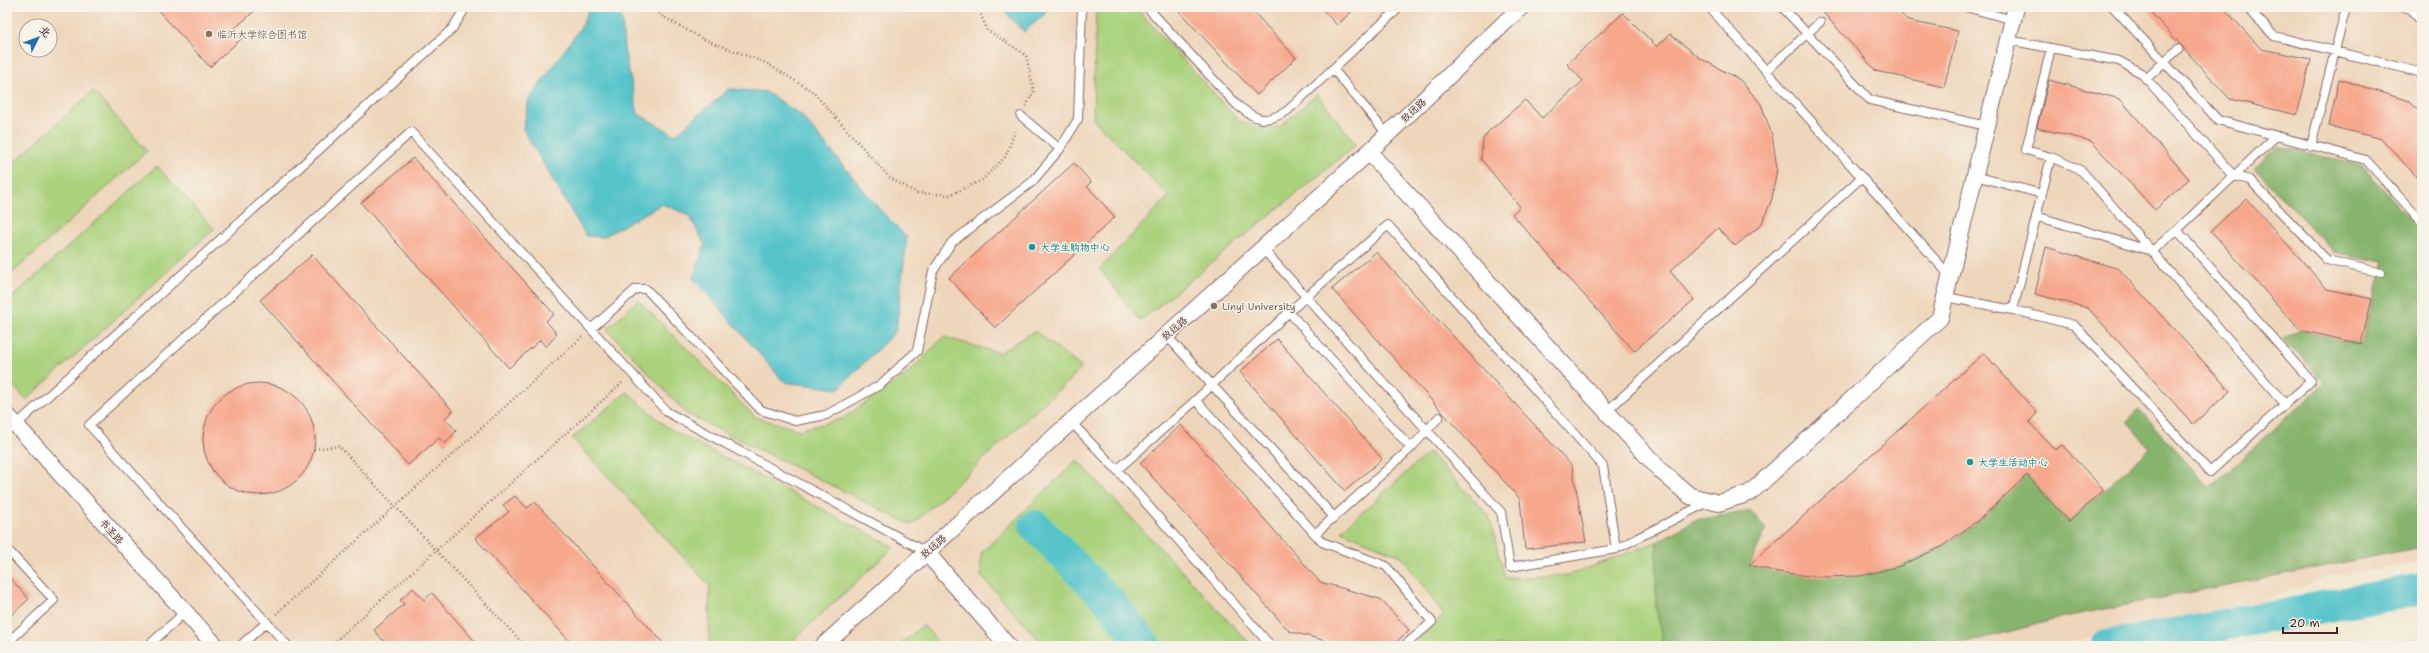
<svg xmlns="http://www.w3.org/2000/svg" width="2429" height="653" font-family="'Shantell Sans','LXGW WenKai TC',sans-serif">
	<style>
		.built { fill: #eed6bb; fill-rule: evenodd }
		.green { fill: #aad27d; stroke: #7a7854 }
		.forest { fill: #87b46c; stroke: #686a4c }
		.water { fill: #56c4cb; stroke: #50727b }
		.lines { fill: none; stroke-linecap: round; stroke-linejoin: round }
		.river { stroke: #56c4cb; stroke-width: 32 }
		.building { fill: #f7a78b }
		.lane-casing { stroke: #846564; stroke-width: 10 }
		.street-casing { stroke: #846564; stroke-width: 18 }
		.path { stroke: #846564; stroke-width: 2.5; stroke-dasharray: 1 3; stroke-linecap: butt }
		.lane { stroke: #fff; stroke-width: 8 }
		.street { stroke: #fff; stroke-width: 16 }
		.education-dot { fill: #8d6e63; stroke: #f7f3e8; stroke-width: 1.5 }
		.culture-dot { fill: #0f9aa8; stroke: #f7f3e8; stroke-width: 1.5 }
		.labels { text-anchor: middle; stroke-width: 3; stroke-linejoin: round; paint-order: stroke }
		.education-label { font-size: 10px; fill: #785e54; stroke: #f7f3e8; text-anchor: start }
		.street-label { font-size: 10px; fill: #4a1f2b; stroke: #f7f3e8 }
		.culture-label { font-size: 10px; fill: #0d838f; stroke: #f7f3e8; text-anchor: start }
	</style>
	<rect width="100%" height="100%" fill="#f7f3e8"/>
	<filter id="ink" filterUnits="userSpaceOnUse"><feTurbulence type="fractalNoise" baseFrequency=".025" numOctaves="2"/><feDisplacementMap in="SourceGraphic" scale="8" xChannelSelector="R" yChannelSelector="G"/><feConvolveMatrix kernelMatrix="1 2 1 2 8 2 1 2 1" color-interpolation-filters="sRGB"/></filter>
	<filter id="wash" filterUnits="userSpaceOnUse"><feTurbulence type="fractalNoise" baseFrequency=".012" numOctaves="4" result="noise"/><feDisplacementMap in="SourceGraphic" scale="16" xChannelSelector="R" yChannelSelector="G"/><feGaussianBlur stdDeviation="0.9" result="paint"/><feColorMatrix in="noise" values="0 0 0 0 0 0 0 0 0 0 0 0 0 0 0 0 0 1.4 0 .05"/><feComposite in="paint" operator="in"/></filter>
	<g filter="url(#wash)">
		<rect width="100%" height="100%" fill="#f1e7cf"/>
		<path class="built" d="M 7,7 L 2422,7 L 2422,562 L 2329,577 L 2222,614 L 2044,646 L 7,646 ZM 26,26 L 50,26 L 50,50 L 26,50 Z"/>
		<path class="green" d="M 1096,7 L 1135,7 L 1239,121 L 1264,129 L 1281,126 L 1317,94 L 1356,145 L 1140,321 L 1100,269 L 1169,196 L 1093,119 Z
			M 93,91 L 147,151 L 7,278 L 7,169 Z
			M 157,166 L 214,229 L 26,400 L 7,378 L 7,302 Z
			M 638,300 L 755,417 L 799,430 L 842,419 L 907,374 L 944,337 L 999,353 L 1035,331 L 1082,368 L 912,525 L 687,414 L 607,329 Z
			M 627,392 L 668,428 L 894,547 L 787,646 L 709,646 L 710,586 L 572,438 Z
			M 1429,452 L 1489,516 L 1505,578 L 1569,575 L 1657,542 L 1656,608 L 1664,646 L 1411,646 L 1444,615 L 1401,556 L 1341,531 Z
			M 1077,460 L 1252,646 L 1044,646 L 981,576 L 981,553 Z
			M 923,625 L 942,646 L 899,646 Z"/>
		<path class="forest" d="M 2278,146 L 2362,166 L 2422,231 L 2422,547 L 2064,617 L 1955,646 L 1664,646 L 1656,608 L 1657,542 L 1695,520 L 1751,511 L 1766,529 L 1750,565 C 1817,582 1878,581 1940,547 C 1973,530 2000,500 2027,475 L 2069,522 L 2150,448 L 2127,421 L 2139,409 L 2209,488 L 2325,383 L 2284,339 L 2300,330 L 2361,344 L 2384,262 L 2334,252 L 2254,168 Z"/>
		<path class="water" d="M 589,7 L 621,7 L 624,49 L 638,114 L 675,135 L 729,89 L 766,92 L 801,115 L 881,211 L 907,237 L 896,331 L 838,389 L 784,382 L 693,278 L 705,245 L 689,215 L 662,204 L 603,237 L 586,236 L 523,129 L 529,100 L 583,24 Z
			M 1004,7 L 1047,7 L 1045,14 L 1024,32 L 1004,11 Z"/>
		<g class="lines">
			<path class="river" d="M 1035,526 L 1110,602 L 1145,646
				M 2107,646 L 2422,589"/>
		</g>
		<g id="blocks">
			<path class="building" d="M 155,7 L 259,7 L 234,29 L 242,38 L 210,67 Z
				M 1175,7 L 1249,7 L 1296,58 L 1257,95 Z
				M 1320,7 L 1357,7 L 1337,25 Z
				M 1818,7 L 1895,7 L 1908,21 L 1958,31 L 1944,87 L 1876,71 Z
				M 2146,7 L 2223,7 L 2261,49 L 2311,59 L 2297,115 L 2230,99 Z
				M 1623,13 L 1657,47 L 1670,34 L 1700,58 L 1740,80 L 1761,104 L 1772,135 L 1777,168 L 1772,199 L 1761,225 L 1735,246 L 1718,228 L 1670,271 L 1694,300 L 1634,351 L 1512,214 L 1520,207 L 1481,159 L 1483,139 L 1488,132 L 1525,100 L 1542,118 L 1583,81 L 1567,64 Z
				M 2339,79 L 2409,101 L 2422,114 L 2422,183 L 2382,139 L 2329,126 Z
				M 2049,80 L 2120,99 L 2189,179 L 2155,210 L 2091,141 L 2037,128 Z
				M 413,158 L 554,314 L 546,321 L 557,334 L 546,347 L 540,340 L 509,368 L 361,203 Z
				M 1074,163 L 1091,182 L 1087,186 L 1115,217 L 995,328 L 949,278 Z
				M 2246,198 L 2327,289 L 2372,299 L 2361,344 L 2300,330 L 2211,231 Z
				M 2046,247 L 2119,269 L 2230,391 L 2193,424 L 2088,308 L 2035,294 Z
				M 1376,252 L 1572,466 L 1586,542 L 1525,549 L 1520,499 L 1332,289 Z
				M 312,255 L 453,411 L 445,418 L 456,431 L 445,444 L 439,438 L 408,465 L 260,300 Z
				M 1277,339 L 1382,459 L 1345,491 L 1240,372 Z
				M 1984,353 L 2037,413 L 2029,422 L 2055,450 L 2062,445 L 2104,490 L 2069,522 L 2027,475 L 1981,518 L 1941,547 L 1900,566 L 1860,576 L 1817,577 L 1778,572 L 1749,565 Z
				M203 439a56 56 0 1 1 112 0a56 56 0 1 1-112 0Z
				M 1181,425 L 1320,582 L 1380,599 L 1409,630 L 1392,646 L 1345,646 L 1289,631 L 1140,463 Z
				M 515,496 L 527,508 L 535,502 L 666,646 L 574,646 L 475,538 L 509,512 L 503,505 Z
				M 7,575 L 29,599 L 7,619 Z
				M 413,588 L 424,600 L 432,593 L 479,646 L 388,646 L 374,630 L 404,604 L 400,600 Z"/>
		</g>
	</g>
	<g filter="url(#ink)">
		<use href="#blocks" fill-opacity="0" stroke="#846564" stroke-width="1"/>
		<g class="lines">
			<defs>
				<path id="lane" d="M 1147,7 L 1237,105 C 1258,121 1264,124 1287,111 L 1400,7
					M 1709,7 L 1950,276
					M 1782,7 L 1870,100 L 1987,126
					M 1966,7 L 2013,20
					M 2113,7 L 2218,120 L 2366,160 L 2422,222
					M 2247,7 L 2274,36 L 2419,72 L 2422,75
					M 2403,7 L 2410,9 L 2422,22
					M 2008,40 L 2119,61 L 2141,73 L 2234,176 L 2250,180 L 2327,260 L 2381,273
					M 1333,69 L 1387,134
					M 1766,71 L 1820,22
					M 2146,79 L 2178,49
					M 1021,116 L 1060,149
					M 2311,146 L 2346,7
					M 2051,157 L 2082,171 L 2285,404
					M 1975,176 L 2042,194
					M 2036,216 L 2152,251 L 2177,230
					M 1262,248 L 1501,512 L 1510,567 L 1616,549 L 1708,502
					M 1946,297 L 2013,310 L 2051,157 L 2026,150 L 2051,48
					M 2013,310 L 2074,325 L 2210,472 L 2311,381 L 2177,230 L 2276,136
					M 1289,312 L 1388,225 L 1603,466 L 1616,549
					M 591,329 L 636,289 L 646,289 L 761,410 L 795,421 L 826,415 L 880,385 L 917,351 L 933,271 L 952,242 L 1032,182 L 1060,149 L 1078,119 L 1082,7
					M 1166,335 L 1211,384 L 1334,517 L 1411,448 L 1289,312 L 1196,400
					M 1607,411 L 1862,177
					M 1071,422 L 1117,470 L 1271,646
					M 16,425 L 452,29 L 466,7
					M 1411,448 L 1439,417
					M 1117,470 L 1196,400 L 1322,542 L 1386,566 L 1432,622 L 1404,646
					M 1315,534 L 1334,517
					M 7,549 L 54,600 L 7,643
					M 148,646 L 185,612
					M 240,646 L 267,622
					M 288,646 L 89,425 L 411,132 L 667,412 L 926,552"/>
				<path id="street" d="M 1369,152 L 1661,471 L 1690,496 L 1719,503 L 1750,493 L 1940,318 L 2016,7
					M 7,415 L 216,646
					M 926,552 L 1008,646
					M 823,646 L 1369,152 L 1521,7"/>
			</defs>
			<use href="#lane" class="lane-casing"/>
			<use href="#street" class="street-casing"/>
			<path class="path" d="M 654,7 L 662,16 L 703,39 L 766,63 L 812,91 L 890,178 L 917,193 L 950,195 L 982,180 L 1005,157 L 1016,129
				M 978,7 L 987,30 L 1026,55 L 1034,91 L 1026,106
				M 314,449 L 339,446 L 525,646
				M 276,614 L 582,337
				M 330,646 L 624,381"/>
			<use href="#lane" class="lane"/>
			<use href="#street" class="street"/>
		</g>
	</g>
	<g class="education-dot">
		<circle cx="209" cy="34" r="4"/>
		<circle cx="1214" cy="306" r="4"/>
	</g>
	<g class="culture-dot">
		<circle cx="1032" cy="247" r="4"/>
		<circle cx="1970" cy="462" r="4"/>
	</g>
	<g class="labels">
		<g class="education-label">
			<text x="217" y="38">临沂大学综合图书馆</text>
			<text x="1222" y="310">Linyi University</text>
		</g>
		<g class="street-label">
			<text transform="translate(1413 110) rotate(-44)" y="4">致远路</text>
			<text transform="translate(1174 328) rotate(-42)" y="4">致远路</text>
			<text transform="translate(112 531) rotate(48)" y="4">书圣路</text>
			<text transform="translate(933 546) rotate(-42)" y="4">致远路</text>
		</g>
		<g class="culture-label">
			<text x="1040" y="251">大学生购物中心</text>
			<text x="1978" y="466">大学生活动中心</text>
		</g>
	</g>
	<rect width="2429" height="653" fill="none" stroke="#f7f3e8" stroke-width="24"/>
	<g transform="translate(38 38) rotate(48)"><circle r="19" fill="#f7f3e8" stroke="#b29e9c"/>
	<path d="M0-3L7 15L0 10L-7 15Z" fill="#1f6fb2"/>
	<text y="-6" font-size="11" font-weight="bold" text-anchor="middle" fill="#4a1f2b">北</text>
	</g>
	<path d="M2283 627v6h54v-6" fill="none" stroke="#4a1f2b" stroke-width="2"/>
	<text x="2289" y="627" font-size="12" fill="#4a1f2b" stroke="#f7f3e8" stroke-width="3" paint-order="stroke">20 m</text>
</svg>
